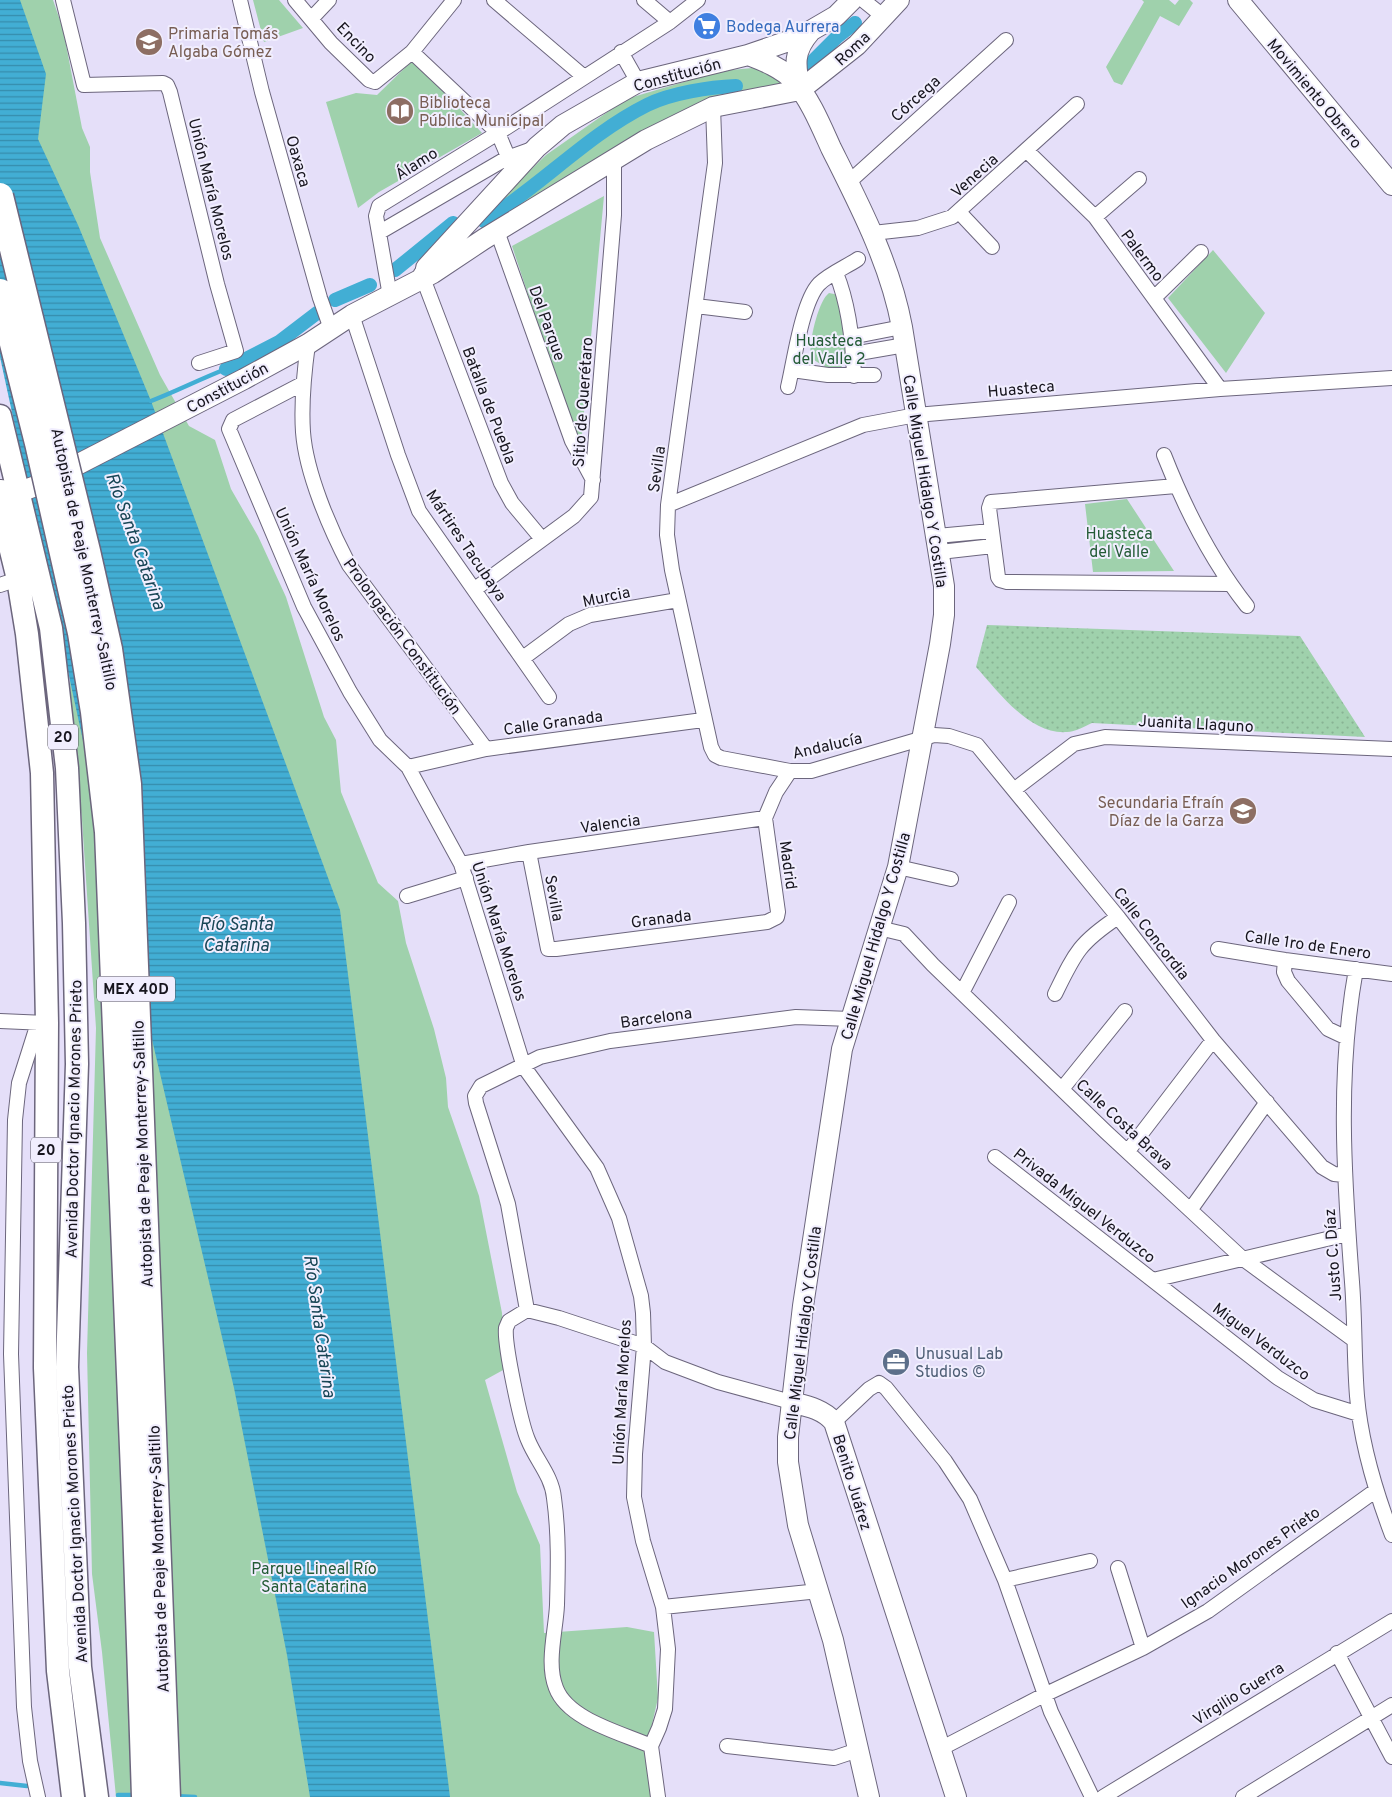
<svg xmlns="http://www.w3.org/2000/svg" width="1392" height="1797" font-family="Overpass,sans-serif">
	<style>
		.grass { fill: url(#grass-dots) }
		.green { fill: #9fd1ac }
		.water { fill: url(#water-rules) }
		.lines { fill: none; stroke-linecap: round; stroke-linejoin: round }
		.stream { stroke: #42aed4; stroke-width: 4.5 }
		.canal { stroke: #42aed4; stroke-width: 14 }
		.street-casing { stroke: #6c667d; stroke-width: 16 }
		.secondary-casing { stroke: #6c667d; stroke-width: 22 }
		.primary-casing { stroke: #6c667d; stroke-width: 25 }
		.street { stroke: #fff; stroke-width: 14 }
		.secondary { stroke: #fff; stroke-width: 20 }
		.primary { stroke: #fff; stroke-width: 22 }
		.highway-bridge-casing { stroke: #6c667d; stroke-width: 29; stroke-linecap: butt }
		.highway-bridge { stroke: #fff; stroke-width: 26 }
		.labels { text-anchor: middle; stroke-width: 4; stroke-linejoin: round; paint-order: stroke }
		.shield { fill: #f1eefe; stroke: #585661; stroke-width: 1 }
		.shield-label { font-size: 15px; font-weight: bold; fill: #17151e }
		.shop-label { font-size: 16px; fill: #366cbe; stroke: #f1eefe; text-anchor: start }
		.education-label { font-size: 16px; fill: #785e54; stroke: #f1eefe; text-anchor: start }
		.street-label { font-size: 16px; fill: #17151e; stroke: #f1eefe }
		.park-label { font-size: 16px; fill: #235b36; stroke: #f1eefe }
		.service-label { font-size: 16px; fill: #4e5e75; stroke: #f1eefe; text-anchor: start }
		.water-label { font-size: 18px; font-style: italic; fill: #174555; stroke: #f1eefe }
	</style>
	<defs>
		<pattern id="grass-dots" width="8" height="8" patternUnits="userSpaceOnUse" patternTransform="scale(1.25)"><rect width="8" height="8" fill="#9fd1ac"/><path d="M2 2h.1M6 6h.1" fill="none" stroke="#88b394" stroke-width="1.8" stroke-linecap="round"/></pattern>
		<pattern id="water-rules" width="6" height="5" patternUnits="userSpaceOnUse" patternTransform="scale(1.25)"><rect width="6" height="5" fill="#42aed4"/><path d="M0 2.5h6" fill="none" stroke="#368cab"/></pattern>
	</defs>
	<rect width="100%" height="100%" fill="#e5dff9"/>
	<path class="grass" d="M 987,625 L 1300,636 L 1365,737 L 1092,723 C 1085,726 1075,732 1067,732 C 1029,735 998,691 976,667 Z"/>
	<path class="green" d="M 0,0 L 53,0 L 63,29 L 82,128 L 90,147 L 90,172 L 100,238 L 160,375 L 189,426 L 215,440 L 231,489 L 258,536 L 286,597 L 324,717 L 336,740 L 341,792 L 378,883 L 398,901 L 406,943 L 434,1029 L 446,1078 L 448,1107 L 479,1196 L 502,1313 L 505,1369 L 485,1380 L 517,1492 L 540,1545 L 544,1633 L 627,1627 L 654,1632 L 658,1698 L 646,1751 L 652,1797 L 116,1797 L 102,1652 L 92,1574 L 87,1353 L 96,1028 L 82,820 L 71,712 L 69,649 Z
		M 253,0 L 279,0 L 303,28 L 264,42 Z
		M 1142,0 L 1169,0 L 1175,5 L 1179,0 L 1190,0 L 1193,3 L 1179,26 L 1160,16 L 1122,85 L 1114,82 L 1106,67 L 1144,2 Z
		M 414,59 L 482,133 L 379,192 L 358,208 L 326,102 L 356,93 L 377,95 Z
		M 752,68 L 778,75 L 783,88 L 659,122 L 551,186 L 489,228 L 481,230 L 482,217 L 546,155 L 626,99 L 721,71 Z
		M 604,196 L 581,445 L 576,440 L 512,246 Z
		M 1213,250 L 1265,313 L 1226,373 L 1168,298 Z
		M 829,293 L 839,295 L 844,324 L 846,361 L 839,370 L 825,367 L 811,358 C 808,345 818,301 829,293 Z
		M 1127,499 L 1174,571 L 1093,572 L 1085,504 Z"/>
	<path class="water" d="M 0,0 L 20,0 L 46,74 L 38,139 L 78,225 L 151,401 L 340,910 L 450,1797 L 310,1797 L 287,1655 L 234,1388 L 98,810 L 0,357 Z"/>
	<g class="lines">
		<path class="stream" d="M 151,401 C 177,391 200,379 226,369
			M 0,1783 L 27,1786
			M 118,1795 L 136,1795
			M 174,1796 L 195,1797"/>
		<path class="canal" d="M 806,68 L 837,37 L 855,23
			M 484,221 C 541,186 587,135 647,105 C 671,93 710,87 736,86
			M 395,270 L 453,223
			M 335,300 L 370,285
			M 244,360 L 279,342 L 317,313
			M 226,369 L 239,363"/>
		<defs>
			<path id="street" d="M 63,0 L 84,85 L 163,83 L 167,85 L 170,92 L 217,284 L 236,351 L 199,363
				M 240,0 L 262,92 L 320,298 L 331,329
				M 295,0 L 331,43 L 369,80 L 375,82 L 412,52 L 454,0
				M 494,0 L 583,76
				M 644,0 L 670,22
				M 863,0 L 884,17
				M 312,18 L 329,0
				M 412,52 L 498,133 L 512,166
				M 621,52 L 638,82
				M 713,107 L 715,163 L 668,505 L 667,535 L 672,570 L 711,747 L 715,755 L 721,758 L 790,771
				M 1027,151 L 1095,217 L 1220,389
				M 849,182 L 1006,40
				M 959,212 L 992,247
				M 1095,217 L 1139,179
				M 497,231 L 572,441 L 593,480
				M 380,232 L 507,158 L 532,149
				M 873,233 L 918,228 L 952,217 L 1077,104
				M 421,273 L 501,483 L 512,503 L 542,539
				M 836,273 C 849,305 853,341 854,376
				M 390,296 L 376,216 L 379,206 L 498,133 L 670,22 L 698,0
				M 1154,298 L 1201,252
				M 696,306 L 745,312
				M 352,315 L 398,455 L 419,511 L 549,697
				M 851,337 L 902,327
				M 308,344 C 304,373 301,402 303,432 C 306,473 330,529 349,565 L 486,749
				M 853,354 L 905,345
				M 792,370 L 828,375 L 874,375
				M 302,384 L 233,420 L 229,429 L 304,607 L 350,692 L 380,740 L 408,767 L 461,864 L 524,1067 L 597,1168 L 619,1218 L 641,1296 L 643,1313 L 644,1346 L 635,1454 L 634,1497 L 643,1541 L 663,1607 L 668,1649 L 665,1709 L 659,1728 L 651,1746 L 658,1797
				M 788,387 C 794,362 802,302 819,284 C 829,274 846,267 858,259
				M 1164,455 C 1184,506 1213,563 1247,606
				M 1176,486 L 991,502 L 989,508 L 998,577 L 1000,580 L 1007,582 L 1229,584
				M 668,505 L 863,425 L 916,415 L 1220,389 L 1392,378
				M 937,536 L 991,531
				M 940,552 L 993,546
				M 0,585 L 18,579
				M 475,589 L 574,516 L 591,497 L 614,215 L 614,161
				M 523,658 L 569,624 L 590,615 L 678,600
				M 408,767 L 486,749 L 703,720
				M 1015,789 L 1074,744 L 1105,737 L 1392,749
				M 529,852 L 548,949 L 556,949 L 767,922 L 777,917 L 778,912 L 765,818 L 776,792 L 790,771 L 811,771 L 934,735 L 949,736 L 977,745 L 1118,917 L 1213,1040 L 1322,1167 L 1334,1174 L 1344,1175
				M 461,864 L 529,852 L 765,818
				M 898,867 L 951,879
				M 407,896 L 466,878
				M 879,928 L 904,934 L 933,965 L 1106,1132 L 1242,1258 L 1354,1340
				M 1218,949 L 1285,960 L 1392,974
				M 1285,960 L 1284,972 L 1288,981 L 1328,1029 L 1345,1037
				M 1356,969 C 1337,1073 1344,1177 1352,1282 C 1355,1320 1354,1358 1357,1396 C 1361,1444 1375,1490 1392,1535
				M 962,993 L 1009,902
				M 1055,994 C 1075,953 1079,943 1118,917
				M 0,1021 L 46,1023
				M 1062,1089 L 1125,1011
				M 1128,1151 L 1213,1040
				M 995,1157 L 1278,1378 L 1314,1400 L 1359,1414
				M 1191,1209 L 1267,1102
				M 1153,1280 L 1348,1234
				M 527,1310 L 508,1204 L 476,1103 L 475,1096 L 481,1086 L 540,1057 L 610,1041 L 796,1017 L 851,1019
				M 834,1422 L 869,1389 L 879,1383 L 886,1388 L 945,1461 L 970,1499 L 1005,1580 L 1051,1712 L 1092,1797
				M 1118,1568 L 1143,1648
				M 1005,1580 L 1090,1561
				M 663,1607 L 819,1591
				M 1337,1653 L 1392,1757
				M 651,1746 C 622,1733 568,1720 556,1688 C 546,1663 556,1630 557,1605 C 558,1569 559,1534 554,1498 C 552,1476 536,1460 528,1440 C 521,1424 504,1344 506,1328 L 509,1321 L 527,1310 L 559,1318 L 644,1346 L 665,1362 L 718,1382 L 791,1402
				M 727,1746 L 834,1758 L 858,1750
				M 940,1749 L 1044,1695 L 1143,1648 L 1208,1611 L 1375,1491
				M 38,1797 L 30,1761 L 24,1707 L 11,1354 L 15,1120 L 19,1083 L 38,1023
				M 1103,1797 L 1392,1621
				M 1243,1797 L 1392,1705"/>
			<path id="secondary" d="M 1238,0 L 1392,185
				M 748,55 C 764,61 782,68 794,81 C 810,99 821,126 831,148 C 860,206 890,263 902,327 L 944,586 L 944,615 L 940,644 L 898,867 L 842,1049 L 803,1306 L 788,1437 L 788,1462 L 798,1525 L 833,1640 L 869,1797
				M 800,90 C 795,65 793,51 810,32
				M 426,268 L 537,147 L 563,125 L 638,82 L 748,55 L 800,37 L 836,16 L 852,0
				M 0,490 L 19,492 L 36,486 L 244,379 L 308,344 L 352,315 L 433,273 L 484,239 L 646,140 L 713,107 L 800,90 L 857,45 L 899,0
				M 791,1402 C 807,1406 823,1409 834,1422 L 956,1797"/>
			<path id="primary" d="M 0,416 L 51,628 L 67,768 L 74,923 L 77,1064 L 67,1367 L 80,1667 L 97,1797
				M 0,506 L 18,579 L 27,634 L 42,773 L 47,1023 L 45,1368 L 58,1671 L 73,1797"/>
		</defs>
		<use href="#street" class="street-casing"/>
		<use href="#secondary" class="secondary-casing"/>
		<use href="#primary" class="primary-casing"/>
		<use href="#street" class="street"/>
		<use href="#secondary" class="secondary"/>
		<use href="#primary" class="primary"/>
		<defs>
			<path id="highway-bridge" d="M 0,196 L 87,551 L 109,649 L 128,784 L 167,1797
				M 0,292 L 38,443 L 81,633 L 94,712 L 108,832 L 136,1522 L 145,1797"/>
		</defs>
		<use href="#highway-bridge" class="highway-bridge-casing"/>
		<use href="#highway-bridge" class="highway-bridge"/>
	</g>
	<defs>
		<symbol id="supermarket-disc" viewBox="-11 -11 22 22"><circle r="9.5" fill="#3f7fe0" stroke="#f1eefe"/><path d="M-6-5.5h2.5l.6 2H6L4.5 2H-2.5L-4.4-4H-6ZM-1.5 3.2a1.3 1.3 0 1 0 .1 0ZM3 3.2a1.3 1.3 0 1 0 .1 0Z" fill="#fff"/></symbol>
		<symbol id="school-disc" viewBox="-11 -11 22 22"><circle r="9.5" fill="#8d6e63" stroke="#f1eefe"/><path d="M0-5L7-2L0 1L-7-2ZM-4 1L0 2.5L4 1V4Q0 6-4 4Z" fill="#fff"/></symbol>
		<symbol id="library-disc" viewBox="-11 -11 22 22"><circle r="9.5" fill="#8d6e63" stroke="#f1eefe"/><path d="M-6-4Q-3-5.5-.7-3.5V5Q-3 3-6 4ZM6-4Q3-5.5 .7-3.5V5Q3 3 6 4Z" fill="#fff"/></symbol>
		<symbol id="office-disc" viewBox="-11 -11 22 22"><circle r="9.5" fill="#5c6f8a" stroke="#f1eefe"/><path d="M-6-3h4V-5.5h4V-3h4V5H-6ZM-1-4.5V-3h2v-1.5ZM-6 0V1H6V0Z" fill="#fff"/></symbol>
	</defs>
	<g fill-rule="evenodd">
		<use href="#supermarket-disc" x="691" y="10" width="32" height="32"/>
		<use href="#school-disc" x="133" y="26" width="32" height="32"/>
		<use href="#library-disc" x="384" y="95" width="32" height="32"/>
		<use href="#school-disc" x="1227" y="795" width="32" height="32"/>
		<use href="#office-disc" x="880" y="1346" width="32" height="32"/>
	</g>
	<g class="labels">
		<g class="shield">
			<rect x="48" y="724.5" width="30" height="25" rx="4"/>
			<rect x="97" y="976.5" width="78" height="25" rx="4"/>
			<rect x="31" y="1137.5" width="30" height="25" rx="4"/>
		</g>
		<g class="shield-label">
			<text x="63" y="742">20</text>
			<text x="136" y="994">MEX 40D</text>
			<text x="46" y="1155">20</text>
		</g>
		<g class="shop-label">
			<text x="726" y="32">Bodega Aurrera</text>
		</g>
		<g class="education-label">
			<text x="168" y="39">Primaria Tomás<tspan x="168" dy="18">Algaba Gómez</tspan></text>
			<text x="419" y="108">Biblioteca<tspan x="419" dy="18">Pública Municipal</tspan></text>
			<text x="1224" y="808" text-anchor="end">Secundaria Efraín<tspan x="1224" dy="18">Díaz de la Garza</tspan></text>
		</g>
		<g class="street-label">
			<text transform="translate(357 42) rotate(46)" y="6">Encino</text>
			<text transform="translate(852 48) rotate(-43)" y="6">Roma</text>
			<text transform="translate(677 74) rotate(-15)" y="6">Constitución</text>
			<text transform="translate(1315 93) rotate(50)" y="6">Movimiento Obrero</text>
			<text transform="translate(915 98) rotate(-42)" y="6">Córcega</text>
			<text transform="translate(299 161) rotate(74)" y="6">Oaxaca</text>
			<text transform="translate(416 163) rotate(-32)" y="6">Álamo</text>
			<text transform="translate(974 175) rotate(-42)" y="6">Venecia</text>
			<text transform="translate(212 189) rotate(76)" y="6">Unión María Morelos</text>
			<text transform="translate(1143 255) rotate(53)" y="6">Palermo</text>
			<text transform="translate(548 323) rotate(70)" y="6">Del Parque</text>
			<text transform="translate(227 387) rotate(-28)" y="6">Constitución</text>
			<text transform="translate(1021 388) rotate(-5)" y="6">Huasteca</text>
			<text transform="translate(582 402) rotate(-86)" y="6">Sitio de Querétaro</text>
			<text transform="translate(490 405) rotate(69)" y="6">Batalla de Puebla</text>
			<text transform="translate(656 469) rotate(-82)" y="6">Sevilla</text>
			<text transform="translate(926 481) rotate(81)" y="6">Calle Miguel Hidalgo Y Costilla</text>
			<text transform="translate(467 545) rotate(56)" y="6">Mártires Tacubaya</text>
			<text transform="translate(85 559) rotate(78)" y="6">Autopista de Peaje Monterrey-Saltillo</text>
			<text transform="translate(311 574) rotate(65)" y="6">Unión María Morelos</text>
			<text transform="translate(606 596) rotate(-12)" y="6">Murcia</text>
			<text transform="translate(403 636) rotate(54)" y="6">Prolongación Constitución</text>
			<text transform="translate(553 722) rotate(-8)" y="6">Calle Granada</text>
			<text transform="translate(1196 723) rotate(3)" y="6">Juanita Llaguno</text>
			<text transform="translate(827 745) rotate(-13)" y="6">Andalucía</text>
			<text transform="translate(610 823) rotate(-8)" y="6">Valencia</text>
			<text transform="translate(789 865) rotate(82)" y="6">Madrid</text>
			<text transform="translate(555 898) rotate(80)" y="6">Sevilla</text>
			<text transform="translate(661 918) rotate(-7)" y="6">Granada</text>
			<text transform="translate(500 931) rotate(72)" y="6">Unión María Morelos</text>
			<text transform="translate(1152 933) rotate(52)" y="6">Calle Concordia</text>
			<text transform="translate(875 936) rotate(-74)" y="6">Calle Miguel Hidalgo Y Costilla</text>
			<text transform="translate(1308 944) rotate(8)" y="6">Calle 1ro de Enero</text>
			<text transform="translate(656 1017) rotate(-8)" y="6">Barcelona</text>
			<text transform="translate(73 1119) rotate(-89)" y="6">Avenida Doctor Ignacio Morones Prieto</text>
			<text transform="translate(1125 1124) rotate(43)" y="6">Calle Costa Brava</text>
			<text transform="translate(142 1154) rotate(-92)" y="6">Autopista de Peaje Monterrey-Saltillo</text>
			<text transform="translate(1085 1205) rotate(38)" y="6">Privada Miguel Verduzco</text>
			<text transform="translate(1332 1255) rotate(-94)" y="6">Justo C. Díaz</text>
			<text transform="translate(802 1333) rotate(-83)" y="6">Calle Miguel Hidalgo Y Costilla</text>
			<text transform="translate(1262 1341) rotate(37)" y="6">Miguel Verduzco</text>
			<text transform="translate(621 1392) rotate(-87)" y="6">Unión María Morelos</text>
			<text transform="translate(853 1482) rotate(73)" y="6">Benito Juárez</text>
			<text transform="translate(74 1524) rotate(-93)" y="6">Avenida Doctor Ignacio Morones Prieto</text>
			<text transform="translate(1250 1557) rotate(-35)" y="6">Ignacio Morones Prieto</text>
			<text transform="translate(158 1559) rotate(-92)" y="6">Autopista de Peaje Monterrey-Saltillo</text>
			<text transform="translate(1238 1693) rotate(-32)" y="6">Virgilio Guerra</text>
		</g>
		<g class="park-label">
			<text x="829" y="346">Huasteca<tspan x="829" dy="18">del Valle 2</tspan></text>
			<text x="1119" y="539">Huasteca<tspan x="1119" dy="18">del Valle</tspan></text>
			<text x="314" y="1574">Parque Lineal Río<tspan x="314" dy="18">Santa Catarina</tspan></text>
		</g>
		<g class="service-label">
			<text x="915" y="1359">Unusual Lab<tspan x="915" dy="18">Studios ©</tspan></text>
		</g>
		<g class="water-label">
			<text transform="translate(136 541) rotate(70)" y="6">Río Santa Catarina</text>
			<text x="236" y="930">Río Santa<tspan x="236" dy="21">Catarina</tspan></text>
			<text transform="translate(320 1326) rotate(82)" y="6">Río Santa Catarina</text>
		</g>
	</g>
</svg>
